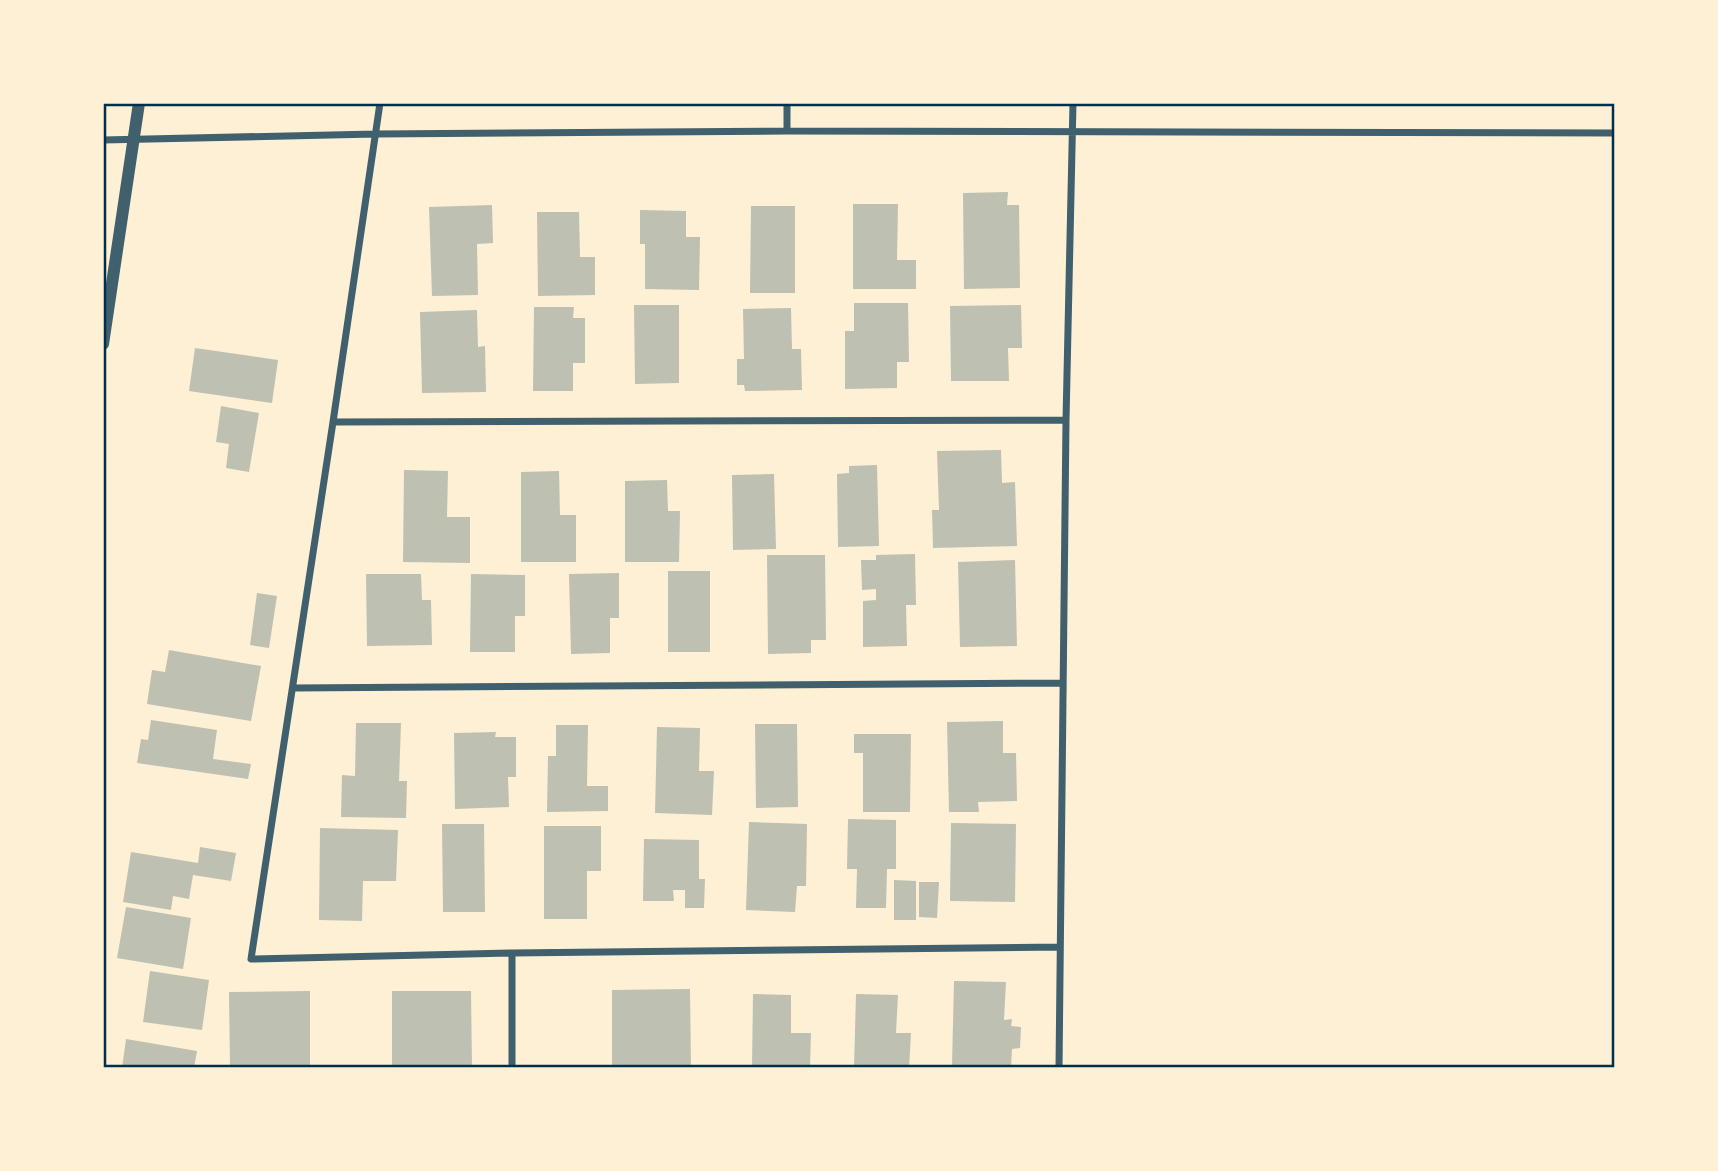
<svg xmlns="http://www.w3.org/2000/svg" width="1718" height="1171" font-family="'DM Sans',sans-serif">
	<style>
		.building { fill: #bec0b2 }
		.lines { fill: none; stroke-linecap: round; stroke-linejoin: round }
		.minor { stroke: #3f606c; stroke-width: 7 }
		.tertiary { stroke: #3f606c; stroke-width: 12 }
		.neatline { fill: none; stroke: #003049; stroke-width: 2.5 }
	</style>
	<rect width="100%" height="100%" fill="#fdf0d5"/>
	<path class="building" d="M 1008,192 L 1007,205 L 1019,205 L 1020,288 L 964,289 L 963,193 Z
		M 853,204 L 898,204 L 897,260 L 916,260 L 916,289 L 853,289 Z
		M 492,205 L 493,243 L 477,244 L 478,295 L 432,296 L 429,207 Z
		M 751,206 L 795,206 L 795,293 L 750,293 Z
		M 640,210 L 686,211 L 686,237 L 700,237 L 699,290 L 645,289 L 645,244 L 640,244 Z
		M 537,212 L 579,212 L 580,257 L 595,257 L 595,295 L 538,296 Z
		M 854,303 L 908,303 L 909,362 L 897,362 L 897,388 L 845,389 L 845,331 L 854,331 Z
		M 634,305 L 679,305 L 679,383 L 635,384 Z
		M 1021,305 L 1022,348 L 1008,348 L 1009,381 L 951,381 L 950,306 Z
		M 534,307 L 574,307 L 573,318 L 585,318 L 585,363 L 573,363 L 573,391 L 533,391 Z
		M 791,308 L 792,349 L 801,349 L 802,390 L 745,391 L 744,385 L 737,385 L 737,359 L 744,359 L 743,309 Z
		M 477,310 L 478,347 L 485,346 L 486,392 L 422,393 L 420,312 Z
		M 195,348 L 278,360 L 272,403 L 189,391 Z
		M 221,406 L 259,413 L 249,472 L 226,468 L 229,444 L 216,442 Z
		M 1001,450 L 1002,483 L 1015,482 L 1017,546 L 933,548 L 932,510 L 939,510 L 937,451 Z
		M 877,465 L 879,546 L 838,547 L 837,474 L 849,473 L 849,466 Z
		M 404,470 L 448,471 L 447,517 L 470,517 L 470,563 L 403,562 Z
		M 559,471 L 560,515 L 576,515 L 576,562 L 521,562 L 521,472 Z
		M 774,474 L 776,549 L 733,550 L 732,475 Z
		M 667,480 L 668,511 L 680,511 L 679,562 L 625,562 L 625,481 Z
		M 915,554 L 916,605 L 906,605 L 907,646 L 863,647 L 863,601 L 876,600 L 876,589 L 862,590 L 861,560 L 876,560 L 876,555 Z
		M 767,555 L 825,555 L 826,640 L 811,640 L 811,653 L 768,654 Z
		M 1015,560 L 1017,646 L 960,647 L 958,562 Z
		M 668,571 L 710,571 L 710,652 L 668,652 Z
		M 619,573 L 619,618 L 610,618 L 610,653 L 571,654 L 569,574 Z
		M 366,574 L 421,574 L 422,600 L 431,600 L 432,645 L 367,646 Z
		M 471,574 L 525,575 L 525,616 L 515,616 L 515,652 L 470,652 Z
		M 257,593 L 277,596 L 269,648 L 250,645 Z
		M 169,650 L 261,666 L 251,721 L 147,704 L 152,670 L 165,672 Z
		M 151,720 L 217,730 L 213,759 L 251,764 L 248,779 L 137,763 L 141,739 L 148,740 Z
		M 1003,721 L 1003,753 L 1016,753 L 1017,801 L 978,802 L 979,812 L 949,812 L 947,722 Z
		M 356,723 L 401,723 L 399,781 L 407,781 L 406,818 L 341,817 L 342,775 L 355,776 Z
		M 755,724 L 797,724 L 798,807 L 756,808 Z
		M 556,725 L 588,725 L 587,786 L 608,786 L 608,811 L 547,812 L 548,756 L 556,756 Z
		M 657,727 L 700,728 L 699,771 L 714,771 L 712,815 L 655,813 Z
		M 496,732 L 495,737 L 516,737 L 516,777 L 508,777 L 509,807 L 455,809 L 454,733 Z
		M 854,734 L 911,734 L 910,812 L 863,812 L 863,753 L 854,753 Z
		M 848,819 L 896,820 L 896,869 L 887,869 L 886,908 L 856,908 L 857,869 L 847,869 Z
		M 749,822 L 807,824 L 806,886 L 797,886 L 795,912 L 746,910 Z
		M 951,823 L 1016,824 L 1015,902 L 950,901 Z
		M 442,824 L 484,824 L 485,912 L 443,912 Z
		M 544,826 L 601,826 L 601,871 L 587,871 L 587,919 L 544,919 Z
		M 320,828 L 398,830 L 396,881 L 363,881 L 362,921 L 319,920 Z
		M 644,839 L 699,840 L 699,879 L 705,879 L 704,908 L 685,908 L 685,890 L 673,890 L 674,901 L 643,901 Z
		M 200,847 L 236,853 L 231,881 L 193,875 L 189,899 L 173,896 L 171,910 L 123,902 L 131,852 L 198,863 Z
		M 894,880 L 916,881 L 916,920 L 894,920 Z
		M 919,882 L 939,882 L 937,918 L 919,917 Z
		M 126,907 L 191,918 L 183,969 L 117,958 Z
		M 150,971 L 209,980 L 202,1030 L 143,1022 Z
		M 954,981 L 1006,982 L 1004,1020 L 1012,1019 L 1011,1026 L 1021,1027 L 1020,1048 L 1012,1049 L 1011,1068 L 952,1066 Z
		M 690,989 L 691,1068 L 612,1068 L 612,990 Z
		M 310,991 L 310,1068 L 230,1068 L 229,992 Z
		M 392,991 L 471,991 L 472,1068 L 392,1068 Z
		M 753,994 L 791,995 L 791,1033 L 811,1033 L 810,1068 L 752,1068 Z
		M 856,994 L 898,995 L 896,1033 L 911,1033 L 909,1068 L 854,1068 Z
		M 126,1039 L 197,1051 L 194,1068 L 122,1068 Z"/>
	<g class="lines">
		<path class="minor" d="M 380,103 L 333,422 L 251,959 L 512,953 L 1060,947
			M 787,131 L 787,103
			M 103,140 L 375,134 L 787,131 L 1615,133
			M 333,422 L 1066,420
			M 293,688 L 1063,683
			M 512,953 L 512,1068
			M 1059,1068 L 1066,420 L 1073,103"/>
		<path class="tertiary" d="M 103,344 L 139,103"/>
	</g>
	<rect width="1718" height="1171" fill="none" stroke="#fdf0d5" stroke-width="210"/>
	<rect x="105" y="105" width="1508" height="961" class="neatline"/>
</svg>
